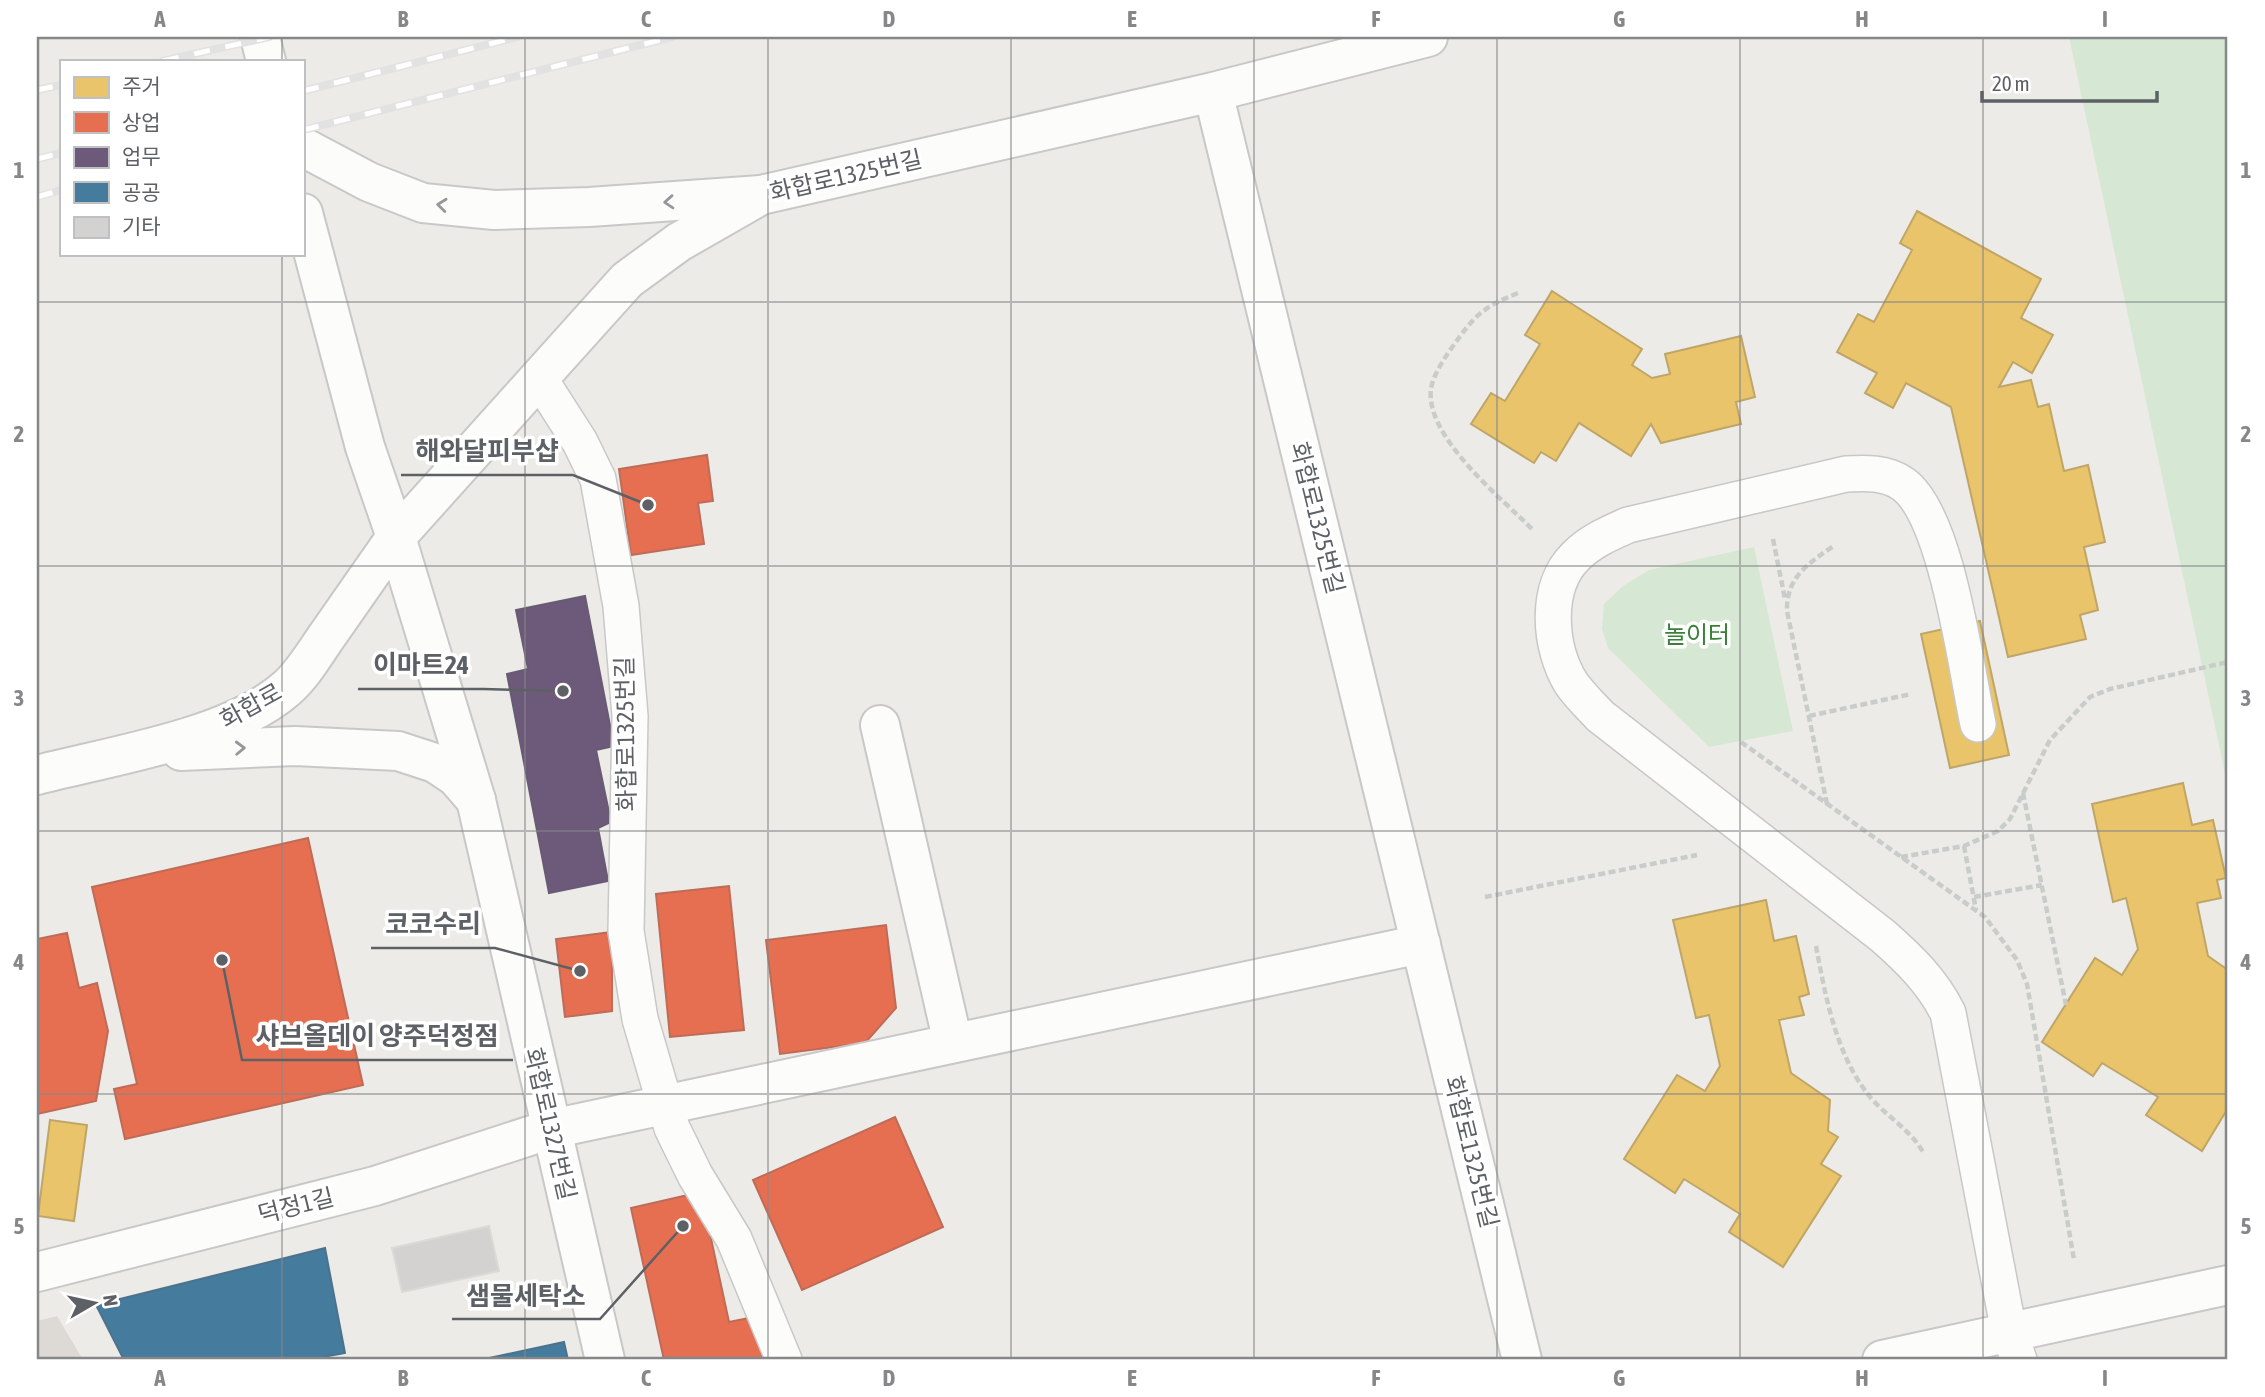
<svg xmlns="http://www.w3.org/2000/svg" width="2265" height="1397" font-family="'Asap Condensed','Noto Sans KR',sans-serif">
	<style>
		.education { fill: #dddad6 }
		.green { fill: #d6e8d3 }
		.homes { fill: #e9c46a; stroke: #bfa668; stroke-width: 2 }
		.shops { fill: #e76f51; stroke: #be6b57; stroke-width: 2 }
		.offices { fill: #6d597a; stroke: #685b74; stroke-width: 2 }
		.public { fill: #457b9d; stroke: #4c738c; stroke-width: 2 }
		.building { fill: #d3d2d0; stroke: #dcdad6; stroke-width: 2 }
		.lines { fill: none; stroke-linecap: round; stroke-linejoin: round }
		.lane-casing { stroke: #c9c8c8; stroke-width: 38 }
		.street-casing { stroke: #c9c8c8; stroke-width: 42 }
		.secondary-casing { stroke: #c8c8c8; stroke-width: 42 }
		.path { stroke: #c9cdca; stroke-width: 4.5; stroke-dasharray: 7 3.5; stroke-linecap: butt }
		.lane { stroke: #fcfcfb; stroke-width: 35 }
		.street { stroke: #fcfcfb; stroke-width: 38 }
		.secondary { stroke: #fcfcfb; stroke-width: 38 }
		.rail-casing { stroke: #e3e2e2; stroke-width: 8 }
		.rail { stroke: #fff; stroke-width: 5; stroke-dasharray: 16; stroke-linecap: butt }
		.oneway { stroke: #95979a }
		.grid { fill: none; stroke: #858789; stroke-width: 2; stroke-opacity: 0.55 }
		.labels { text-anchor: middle; stroke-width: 7; stroke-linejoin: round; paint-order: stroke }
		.street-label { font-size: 24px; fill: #5d6165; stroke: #fff }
		.park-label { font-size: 24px; fill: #39813a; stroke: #fff }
		.leader { fill: none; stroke: #5d6165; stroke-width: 2.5 }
		.callout-dot { fill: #5d6165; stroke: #fff; stroke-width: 2.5 }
		.callout-label { font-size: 26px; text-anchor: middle; font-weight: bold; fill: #5d6165; stroke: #fff; stroke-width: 7; stroke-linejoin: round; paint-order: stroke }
		.neatline { fill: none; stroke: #858789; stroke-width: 2.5 }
		.grid-label { font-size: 23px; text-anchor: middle; font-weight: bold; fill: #858789 }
	</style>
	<rect width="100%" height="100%" fill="#edebe7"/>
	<path class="education" d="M 57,1316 L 83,1360 L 37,1360 L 37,1321 Z"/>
	<path class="green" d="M 2069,37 L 2228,37 L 2228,788 Z
		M 1754,547 L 1793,731 L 1709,747 L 1608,648 L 1602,629 L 1604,604 L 1623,586 L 1649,570 Z"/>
	<path class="homes" d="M 1917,211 L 2041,279 L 2021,318 L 2053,335 L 2032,373 L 2013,362 L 1999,387 L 2031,380 L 2038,407 L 2049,404 L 2064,471 L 2088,465 L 2105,542 L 2084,547 L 2098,610 L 2080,615 L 2086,639 L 2008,657 L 1951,407 L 1906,383 L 1893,408 L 1865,393 L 1877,373 L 1837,352 L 1858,314 L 1874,322 L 1912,250 L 1900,243 Z
		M 1552,291 L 1642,349 L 1632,365 L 1652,378 L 1670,374 L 1665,354 L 1741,336 L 1755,397 L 1736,402 L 1741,424 L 1661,443 L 1651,424 L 1631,456 L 1579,423 L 1556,461 L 1541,452 L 1534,463 L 1471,424 L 1491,393 L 1505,401 L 1540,344 L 1525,335 Z
		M 1980,621 L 2009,755 L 1950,768 L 1921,634 Z
		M 2183,783 L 2192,825 L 2213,820 L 2226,878 L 2217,880 L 2221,898 L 2197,903 L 2208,956 L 2228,970 L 2228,1108 L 2202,1151 L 2146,1115 L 2158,1097 L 2102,1063 L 2093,1076 L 2042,1042 L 2095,958 L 2122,975 L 2138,949 L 2126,898 L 2113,902 L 2092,804 Z
		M 1766,900 L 1774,941 L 1796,936 L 1809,994 L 1799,997 L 1804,1015 L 1779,1020 L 1791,1073 L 1830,1100 L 1828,1131 L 1838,1137 L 1821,1164 L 1841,1176 L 1783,1267 L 1729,1232 L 1740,1214 L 1684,1179 L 1675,1193 L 1624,1159 L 1677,1075 L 1705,1091 L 1720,1066 L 1709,1015 L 1696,1018 L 1673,920 Z
		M 50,1120 L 87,1125 L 74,1221 L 38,1216 Z"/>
	<path class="shops" d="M 707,455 L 713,501 L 698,503 L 704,544 L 631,555 L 619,469 Z
		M 308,838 L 363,1085 L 125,1139 L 114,1089 L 137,1084 L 92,887 Z
		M 729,886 L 744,1030 L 670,1037 L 656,894 Z
		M 886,925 L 896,1008 L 865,1043 L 780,1054 L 766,940 Z
		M 612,932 L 612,1011 L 565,1017 L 556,939 Z
		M 67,933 L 79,988 L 97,983 L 108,1031 L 96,1101 L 37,1114 L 37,939 Z
		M 895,1117 L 943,1227 L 802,1290 L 753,1180 Z
		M 701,1192 L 729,1322 L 754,1317 L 763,1360 L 664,1360 L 631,1208 Z"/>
	<path class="offices" d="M 585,596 L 614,746 L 596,750 L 611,822 L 598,828 L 608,881 L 549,893 L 507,674 L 528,669 L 516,610 Z"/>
	<path class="public" d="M 325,1248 L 345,1353 L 307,1360 L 124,1360 L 96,1305 Z
		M 564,1342 L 568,1360 L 480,1360 Z"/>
	<path class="building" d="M 489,1226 L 499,1271 L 402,1292 L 392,1248 Z"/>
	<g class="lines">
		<defs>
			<path id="lane" d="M 539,378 L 580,442 L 598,479 L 621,606 L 630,716 L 626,931 L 640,1019 L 672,1128 L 695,1175 L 734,1239 L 784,1360
				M 1978,724 C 1966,669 1947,515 1903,484 C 1886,472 1866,473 1846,474 L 1628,525 C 1610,533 1591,541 1576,556 C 1544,587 1549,647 1571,683 C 1579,695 1591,706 1600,716 L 1883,936 C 1909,959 1932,981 1948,1013 L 2009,1332 L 2019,1360"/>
			<path id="street" d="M 1213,92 L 1522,1360
				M 880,725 L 953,1043
				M 37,1272 L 375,1186 L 551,1129 L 1421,944
				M 605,1360 L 476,800 L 396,537 L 627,280 L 679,242 L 761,195 L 1213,92 L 1428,37
				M 1882,1360 L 2228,1285"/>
			<path id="secondary" d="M 260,37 L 266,61
				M 303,147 L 369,182 L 423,203 L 494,210 L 589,207 L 761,195
				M 181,751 L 295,746 L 398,751 L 435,763 L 456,777 L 476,800
				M 37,775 C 110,756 231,738 287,688 C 304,673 316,651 329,633 C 351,601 374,569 396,537 L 365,447 L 303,213"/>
		</defs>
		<use href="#lane" class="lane-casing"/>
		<use href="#street" class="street-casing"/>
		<use href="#secondary" class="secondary-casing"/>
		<path class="path" d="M 1518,293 C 1483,307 1475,315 1453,346 C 1445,357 1436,371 1432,384 C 1419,433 1503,499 1533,530
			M 1773,539 L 1785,599
			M 1809,716 L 1911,694
			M 1741,742 L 1985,917 L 2017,960 L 2027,984 L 2074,1260
			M 2023,793 L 2066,1005
			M 1827,804 L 1787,611 C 1786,577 1809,563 1835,545
			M 1964,846 L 1976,910
			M 1901,857 L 1964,846 L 1998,831 L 2010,819 L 2050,740 L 2090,697 L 2110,689 L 2228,662
			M 1485,897 L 1697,855
			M 1974,897 L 2042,885
			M 1816,946 C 1825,994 1835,1049 1864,1089 C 1881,1114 1908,1126 1923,1152"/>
		<use href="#lane" class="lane"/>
		<use href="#street" class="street"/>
		<use href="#secondary" class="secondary"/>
		<defs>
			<path id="rail" d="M 163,61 L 269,37
				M 37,90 L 61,85
				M 303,91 L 517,37
				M 303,130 L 672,37
				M 37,159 L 61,153
				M 37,197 L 61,190"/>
		</defs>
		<use href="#rail" class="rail-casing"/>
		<use href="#rail" class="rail"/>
	</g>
	<defs><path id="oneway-chevron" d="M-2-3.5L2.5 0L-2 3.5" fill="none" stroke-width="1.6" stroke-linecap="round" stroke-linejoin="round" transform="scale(1.75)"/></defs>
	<g class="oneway">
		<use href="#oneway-chevron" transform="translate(669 202) rotate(176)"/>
		<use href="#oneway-chevron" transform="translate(442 205) rotate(-174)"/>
		<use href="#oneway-chevron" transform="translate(240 748) rotate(-2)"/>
	</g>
	<path class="grid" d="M 282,37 L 282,61M 525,37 L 525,1360M 768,37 L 768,1360M 1011,37 L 1011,1360M 1254,37 L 1254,1360M 1497,37 L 1497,1360M 1740,37 L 1740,1360M 1983,37 L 1983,1360M 282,254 L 282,1360M 37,302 L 2228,302M 37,566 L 2228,566M 37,831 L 2228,831M 37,1094 L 2228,1094"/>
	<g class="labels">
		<g class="street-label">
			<text transform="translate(846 176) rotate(-13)" y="8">화합로1325번길</text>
			<text transform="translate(1317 518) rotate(76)" y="8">화합로1325번길</text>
			<text transform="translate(251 706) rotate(-29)" y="8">화합로</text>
			<text transform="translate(626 734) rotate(-91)" y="8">화합로1325번길</text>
			<text transform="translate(550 1124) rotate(77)" y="8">화합로1327번길</text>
			<text transform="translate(1471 1152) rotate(76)" y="8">화합로1325번길</text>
			<text transform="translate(296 1206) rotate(-14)" y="8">덕정1길</text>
		</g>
		<g class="park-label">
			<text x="1697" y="643">놀이터</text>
		</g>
	</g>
	<path class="leader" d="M648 505L573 475H401M563 691L483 689H358M580 971L495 948H371M222 960L242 1060H513M683 1226L600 1319H452"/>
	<g class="callout-dot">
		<circle cx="648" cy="505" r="7"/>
		<circle cx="563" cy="691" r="7"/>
		<circle cx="580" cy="971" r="7"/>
		<circle cx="222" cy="960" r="7"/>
		<circle cx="683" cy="1226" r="7"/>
	</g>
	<g class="callout-label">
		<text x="487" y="460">해와달피부샵</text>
		<text x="421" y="674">이마트24</text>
		<text x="433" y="933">코코수리</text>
		<text x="377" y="1045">샤브올데이 양주덕정점</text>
		<text x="526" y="1305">샘물세탁소</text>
	</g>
	<rect width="2265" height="1397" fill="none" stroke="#ffffff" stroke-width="77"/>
	<rect x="60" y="60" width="245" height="196" fill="#ffffff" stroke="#bec0c1" stroke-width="2"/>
	<rect x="74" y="77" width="35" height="21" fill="#e9c46a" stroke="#bec0c1" stroke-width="2"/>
	<text x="122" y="94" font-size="21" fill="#5d6165">주거</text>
	<rect x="74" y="112" width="35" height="21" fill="#e76f51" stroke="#bec0c1" stroke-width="2"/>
	<text x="122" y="130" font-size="21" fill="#5d6165">상업</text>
	<rect x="74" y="147" width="35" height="21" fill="#6d597a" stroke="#bec0c1" stroke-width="2"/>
	<text x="122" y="164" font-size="21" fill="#5d6165">업무</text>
	<rect x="74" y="182" width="35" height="21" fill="#457b9d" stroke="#bec0c1" stroke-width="2"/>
	<text x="122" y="200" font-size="21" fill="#5d6165">공공</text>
	<rect x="74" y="217" width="35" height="21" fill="#d3d2d0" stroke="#bec0c1" stroke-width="2"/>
	<text x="122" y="234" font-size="21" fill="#5d6165">기타</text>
	<g transform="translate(94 1303) rotate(81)" stroke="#ffffff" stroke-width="5" paint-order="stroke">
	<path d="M0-5L12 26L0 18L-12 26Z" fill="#5d6165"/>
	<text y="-10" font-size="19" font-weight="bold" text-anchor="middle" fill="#5d6165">N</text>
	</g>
	<path d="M1982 91v10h175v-10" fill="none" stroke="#5d6165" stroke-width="3.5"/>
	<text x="1992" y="91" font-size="21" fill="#5d6165" stroke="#ffffff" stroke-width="5" paint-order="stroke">20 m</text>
	<rect x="38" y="38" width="2188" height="1320" class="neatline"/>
	<g class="grid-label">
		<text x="160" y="27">A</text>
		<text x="403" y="27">B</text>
		<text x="646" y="27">C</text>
		<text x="889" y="27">D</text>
		<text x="1132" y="27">E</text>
		<text x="1376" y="27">F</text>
		<text x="1619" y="27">G</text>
		<text x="1862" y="27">H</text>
		<text x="2105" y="27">I</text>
		<text x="19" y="178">1</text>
		<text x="2246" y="178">1</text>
		<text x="19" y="442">2</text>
		<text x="2246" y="442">2</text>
		<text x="19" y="706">3</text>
		<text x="2246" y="706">3</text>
		<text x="19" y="970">4</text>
		<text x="2246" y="970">4</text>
		<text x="19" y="1234">5</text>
		<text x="2246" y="1234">5</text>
		<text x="160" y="1386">A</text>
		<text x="403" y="1386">B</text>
		<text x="646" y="1386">C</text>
		<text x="889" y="1386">D</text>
		<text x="1132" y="1386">E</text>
		<text x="1376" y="1386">F</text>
		<text x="1619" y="1386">G</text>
		<text x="1862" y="1386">H</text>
		<text x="2105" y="1386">I</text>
	</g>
</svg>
